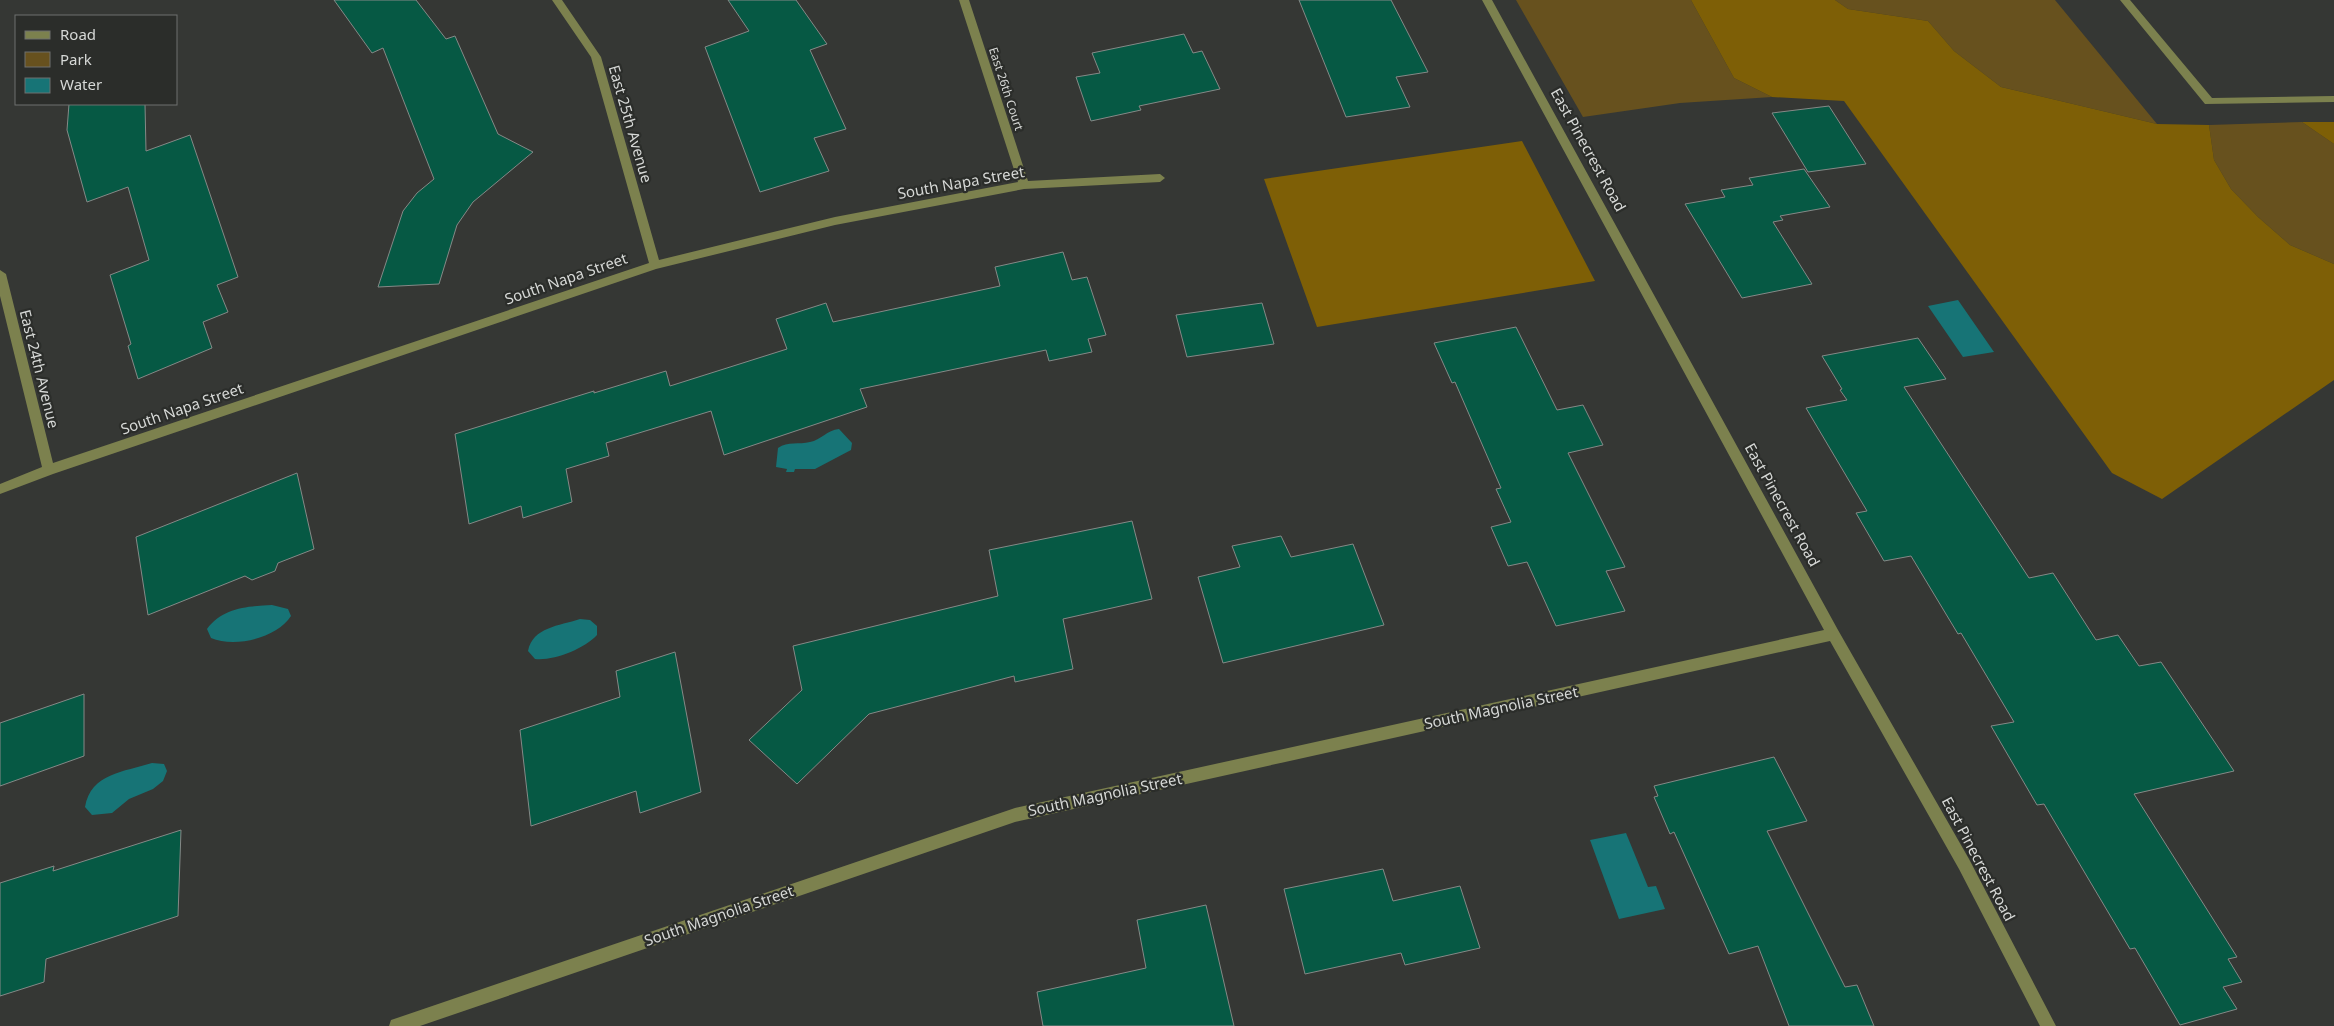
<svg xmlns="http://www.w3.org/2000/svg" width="2334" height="1026" font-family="'Noto Sans',sans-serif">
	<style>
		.green { fill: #67511e }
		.forest { fill: #7e5f06 }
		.water { fill: #177476 }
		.building { fill: #065944; stroke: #858987 }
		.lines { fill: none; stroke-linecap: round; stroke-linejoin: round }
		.minor { fill: #7c814e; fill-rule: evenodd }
		.labels { text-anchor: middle; stroke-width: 4.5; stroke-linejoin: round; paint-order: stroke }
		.far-street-label { font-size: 12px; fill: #d6d8d6; stroke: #2b2d2a }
		.street-label { font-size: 15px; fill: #d6d8d6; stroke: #2b2d2a }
	</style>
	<rect width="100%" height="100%" fill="#353734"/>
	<path class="green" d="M 1516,0 L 1691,0 L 1734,78 L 1772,97 L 1680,103 L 1583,117 Z
		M 1835,0 L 2055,0 L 2157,124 L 2001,87 L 1954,51 L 1928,21 L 1848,9 Z
		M 2302,122 L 2334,144 L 2334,264 L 2290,245 L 2258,217 L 2231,189 L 2214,160 L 2209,125 Z"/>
	<path class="forest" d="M 1691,0 L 1835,0 L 1848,9 L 1928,21 L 1954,51 L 2001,87 L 2157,124 L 2209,125 L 2214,160 L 2231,189 L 2258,217 L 2290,245 L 2334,264 L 2334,380 L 2162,499 L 2112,473 L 1844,101 L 1772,97 L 1734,78 Z
		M 2302,122 L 2334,122 L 2334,144 Z
		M 1522,141 L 1595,281 L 1317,327 L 1264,179 Z"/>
	<path class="water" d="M 1958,300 L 1994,352 L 1963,357 L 1928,306 Z
		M 839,429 L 852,443 L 851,450 L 815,469 L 795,469 L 794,472 L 786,472 L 787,469 L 776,467 L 778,448 C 788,441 799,445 810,442 C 821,440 827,430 839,429 Z
		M 272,605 L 288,609 L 291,616 C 277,638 235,648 211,638 L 207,629 C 222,608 248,606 272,605 Z
		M 580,619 L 590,620 L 597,626 L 597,635 C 584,649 554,661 535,659 L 528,651 C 533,627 559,626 580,619 Z
		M 152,763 L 164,764 L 167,771 L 163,781 L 153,789 L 129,799 L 112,813 L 92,815 L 85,807 C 91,773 124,772 152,763 Z
		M 1626,833 L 1648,887 L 1656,886 L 1665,909 L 1619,919 L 1590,840 Z"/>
	<path class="building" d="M 334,0 L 416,0 L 446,39 L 455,36 L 498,134 L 533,152 L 473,202 L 457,225 L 439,284 L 378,287 L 403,211 L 417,193 L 434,179 L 383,48 L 372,53 Z
		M 728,0 L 796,0 L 827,44 L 810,50 L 846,129 L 814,138 L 829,171 L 760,192 L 705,47 L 749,31 Z
		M 1299,0 L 1391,0 L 1428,72 L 1396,77 L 1410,107 L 1346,117 Z
		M 1184,34 L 1193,53 L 1202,51 L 1220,89 L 1139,106 L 1141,110 L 1091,121 L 1076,77 L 1100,73 L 1092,53 Z
		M 69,104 L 145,104 L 146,151 L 190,135 L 238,277 L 217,285 L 228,312 L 203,322 L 212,348 L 138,379 L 128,346 L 131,344 L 110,275 L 149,260 L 128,187 L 87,202 L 67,130 Z
		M 1829,106 L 1866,164 L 1808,172 L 1772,113 Z
		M 1804,169 L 1830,207 L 1780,216 L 1783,220 L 1773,222 L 1812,284 L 1742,298 L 1685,204 L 1725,197 L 1721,190 L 1753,185 L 1749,178 Z
		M 1063,252 L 1072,280 L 1087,277 L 1106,335 L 1088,339 L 1092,352 L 1049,361 L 1046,350 L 860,389 L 867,407 L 724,455 L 711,411 L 606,443 L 609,456 L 566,469 L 572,502 L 523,518 L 521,506 L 469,524 L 455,434 L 594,391 L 594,393 L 666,371 L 670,386 L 787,349 L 776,319 L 826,303 L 833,322 L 1000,286 L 995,267 Z
		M 1262,303 L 1274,344 L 1187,357 L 1176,315 Z
		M 1516,327 L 1557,410 L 1583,405 L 1603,445 L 1568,453 L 1625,567 L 1606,571 L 1625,611 L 1556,626 L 1527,562 L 1508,566 L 1491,527 L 1511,522 L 1496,489 L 1501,488 L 1455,382 L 1452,383 L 1434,343 Z
		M 1918,338 L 1946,379 L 1904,387 L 2029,578 L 2053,573 L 2096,640 L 2118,635 L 2139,666 L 2161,662 L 2234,771 L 2134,794 L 2237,957 L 2228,959 L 2242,982 L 2223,987 L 2237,1009 L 2180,1025 L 2135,948 L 2130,949 L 2044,804 L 2037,805 L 1991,726 L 2014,722 L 1961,633 L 1958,634 L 1911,556 L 1884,561 L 1856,513 L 1867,511 L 1806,408 L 1847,400 L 1840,390 L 1842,389 L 1822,356 Z
		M 297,473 L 314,549 L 278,563 L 275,571 L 252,580 L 245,576 L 148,615 L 136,537 Z
		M 1132,521 L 1152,599 L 1063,619 L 1073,669 L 1015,682 L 1014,676 L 869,714 L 797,784 L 749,740 L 802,690 L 793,646 L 998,596 L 989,550 Z
		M 1281,536 L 1291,557 L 1353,544 L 1384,625 L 1223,663 L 1198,577 L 1240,567 L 1232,546 Z
		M 675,652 L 701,792 L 640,813 L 636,791 L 531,826 L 520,730 L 620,697 L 616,671 Z
		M 84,694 L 84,756 L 0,786 L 0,723 Z
		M 1774,757 L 1807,821 L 1767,831 L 1845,987 L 1857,985 L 1874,1026 L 1789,1026 L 1758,946 L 1729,954 L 1674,832 L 1670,834 L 1654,797 L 1658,796 L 1654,786 Z
		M 181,830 L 178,916 L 46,959 L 44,982 L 0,996 L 0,883 L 54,866 L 53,871 Z
		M 1383,869 L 1393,901 L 1460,886 L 1480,948 L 1405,965 L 1401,953 L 1305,974 L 1284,889 Z
		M 1206,905 L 1234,1026 L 1043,1026 L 1037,992 L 1146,968 L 1137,920 Z"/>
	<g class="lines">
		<path class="minor" d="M 552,0 L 562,0 L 601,57 L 659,260 L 835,217 L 1018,182 L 959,0 L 969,0 L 1028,181 L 1160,174 L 1165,178 L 1160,182 L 1024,189 L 835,225 L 656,269 L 53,474 L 0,494 L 0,484 L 42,467 L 0,296 L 0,270 L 6,274 L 53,463 L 649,263 L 591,57 Z
			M 1482,0 L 1492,0 L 1838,630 L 1969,859 L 2056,1026 L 2040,1026 L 1959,869 L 1830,641 L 1015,822 L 420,1026 L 389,1026 L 391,1020 L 397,1018 L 1015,808 L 1824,630 Z
			M 2120,0 L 2130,0 L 2212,98 L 2334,96 L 2334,102 L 2205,104 Z"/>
	</g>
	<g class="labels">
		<g class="far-street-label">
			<text transform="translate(1006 89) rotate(72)" y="4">East 26th Court</text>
		</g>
		<g class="street-label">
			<text transform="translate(630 124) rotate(74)" y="5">East 25th Avenue</text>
			<text transform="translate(1588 150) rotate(61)" y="5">East Pinecrest Road</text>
			<text transform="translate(961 183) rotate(-10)" y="5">South Napa Street</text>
			<text transform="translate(566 279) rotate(-19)" y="5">South Napa Street</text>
			<text transform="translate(39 369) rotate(76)" y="5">East 24th Avenue</text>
			<text transform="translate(182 409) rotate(-19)" y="5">South Napa Street</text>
			<text transform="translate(1782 505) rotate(61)" y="5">East Pinecrest Road</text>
			<text transform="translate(1501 708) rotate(-12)" y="5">South Magnolia Street</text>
			<text transform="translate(1105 795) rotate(-12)" y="5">South Magnolia Street</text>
			<text transform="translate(1978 859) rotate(62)" y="5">East Pinecrest Road</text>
			<text transform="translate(719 916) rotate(-19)" y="5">South Magnolia Street</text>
		</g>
	</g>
	<rect x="15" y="15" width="162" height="90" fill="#2b2d2a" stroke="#6f716f"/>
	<rect x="25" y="31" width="25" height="8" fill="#7c814e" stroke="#6f716f"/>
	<text x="60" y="40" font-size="15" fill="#d6d8d6">Road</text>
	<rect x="25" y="52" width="25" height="15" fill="#67511e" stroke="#6f716f"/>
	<text x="60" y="65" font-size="15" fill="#d6d8d6">Park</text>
	<rect x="25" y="78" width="25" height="15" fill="#177476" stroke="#6f716f"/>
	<text x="60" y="90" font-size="15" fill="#d6d8d6">Water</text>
</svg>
